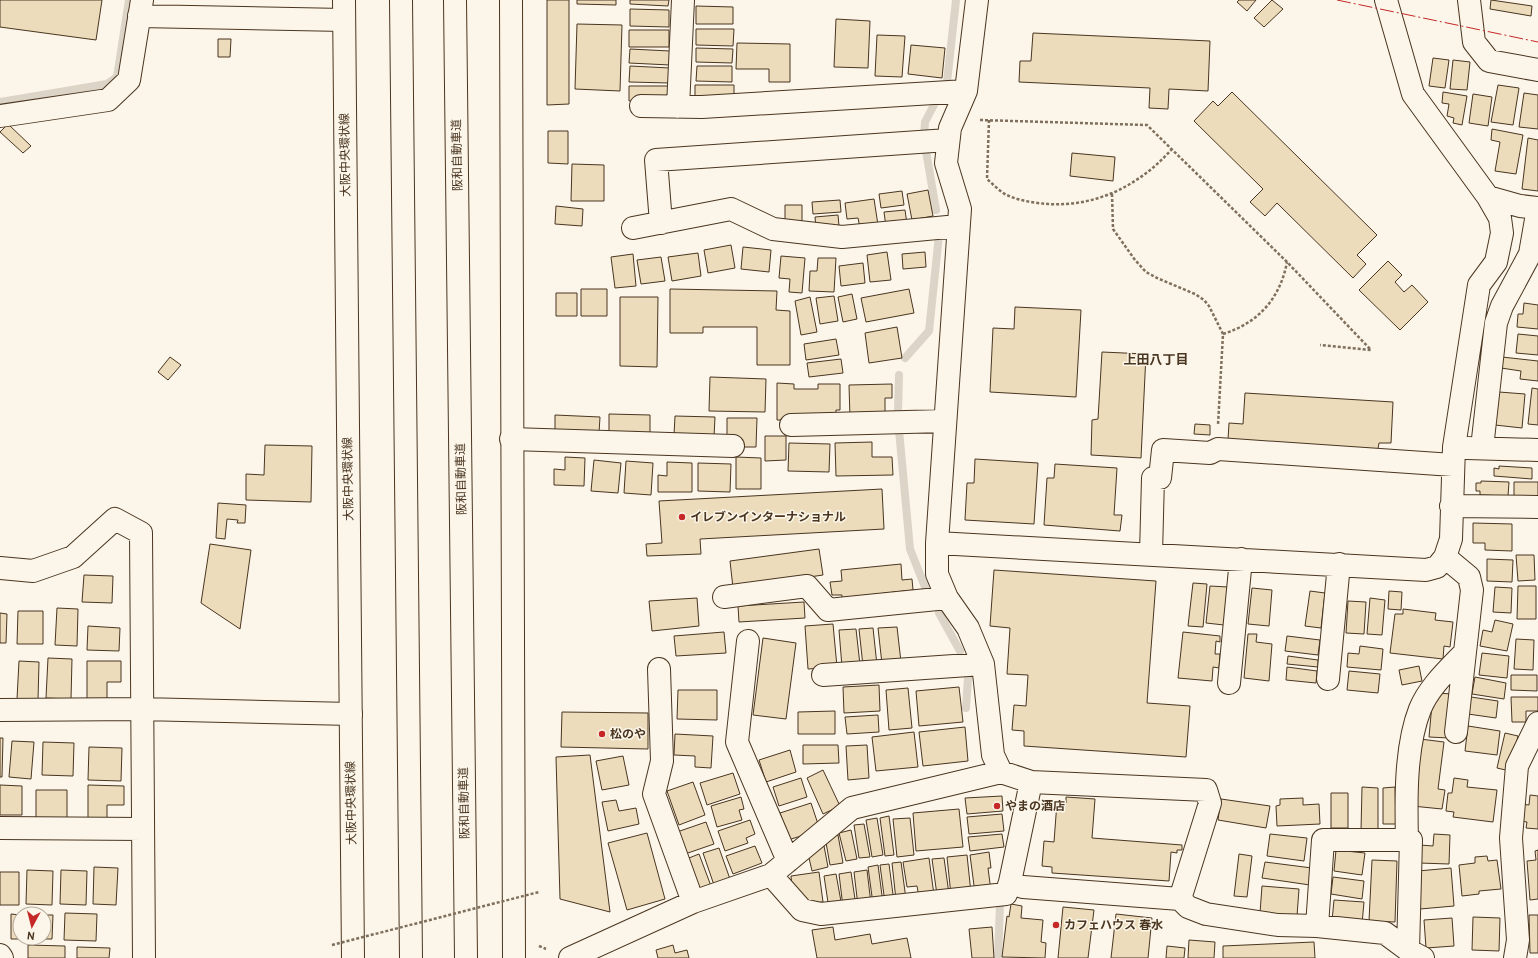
<svg xmlns="http://www.w3.org/2000/svg" width="1538" height="958" font-family="Overpass,'Noto Sans JP',sans-serif">
	<style>
		.lines { fill: none; stroke-linecap: round; stroke-linejoin: round }
		.stream { stroke: #dcd4c6; stroke-width: 8 }
		.building { fill: #ecdcbc; stroke: #4a3520 }
		.minor-casing { stroke: #4a3520; stroke-width: 24 }
		.major-casing { stroke: #4a3520; stroke-width: 24 }
		.highway-casing { stroke: #4a3520; stroke-width: 24 }
		.path { stroke: #7f6f5c; stroke-width: 2.5; stroke-dasharray: 3 2; stroke-linecap: butt }
		.minor { stroke: #fbf6e9; stroke-width: 22 }
		.major { stroke: #fbf6e9; stroke-width: 22 }
		.highway { stroke: #fbf6e9; stroke-width: 22 }
		.path-bridge { stroke: #7f6f5c; stroke-width: 2.5; stroke-dasharray: 3 2; stroke-linecap: butt }
		.power { stroke: #c62828; stroke-width: 1; stroke-dasharray: 14 3 2 3; stroke-linecap: butt }
		.poi-dot { fill: #c62828; stroke: #fbf6e9; stroke-width: 1.5 }
		.labels { text-anchor: middle; stroke-width: 3; stroke-linejoin: round; paint-order: stroke }
		.street-label { font-size: 12px; fill: #4a3520; stroke: #fbf6e9 }
		.poi-label { font-size: 12px; font-weight: bold; fill: #4a3520; stroke: #fbf6e9; text-anchor: start }
		.neighbourhood-label { font-size: 13px; font-weight: bold; fill: #4a3520; stroke: #fbf6e9 }
	</style>
	<rect width="100%" height="100%" fill="#fbf6e9"/>
	<g class="lines">
		<path class="stream" d="M 947,82 L 956,0
			M 0,102 L 107,84 L 117,77 L 129,0
			M 936,210 L 924,139 L 925,122 L 937,99
			M 905,358 L 929,331 L 939,235
			M 898,411 L 899,375
			M 899,430 L 910,549 L 925,587
			M 939,613 L 960,651
			M 966,708 L 968,678
			M 998,958 L 1000,904"/>
	</g>
	<path class="building" d="M 0,0 L 102,0 L 96,40 L 0,27 Z
		M 547,0 L 569,0 L 569,104 L 547,105 Z
		M 577,0 L 616,0 L 616,5 L 577,4 Z
		M 630,0 L 669,0 L 668,6 L 630,4 Z
		M 1239,0 L 1256,0 L 1247,11 L 1237,2 Z
		M 1272,0 L 1283,9 L 1264,27 L 1254,18 Z
		M 1491,0 L 1532,6 L 1531,16 L 1490,9 Z
		M 696,6 L 733,7 L 733,24 L 696,24 Z
		M 630,9 L 669,10 L 669,27 L 630,26 Z
		M 836,19 L 870,21 L 868,68 L 834,67 Z
		M 577,24 L 622,25 L 620,91 L 575,89 Z
		M 696,29 L 734,29 L 733,46 L 696,45 Z
		M 629,30 L 669,30 L 669,47 L 629,47 Z
		M 1033,33 L 1210,41 L 1208,91 L 1169,89 L 1168,109 L 1149,108 L 1150,88 L 1019,82 L 1020,61 L 1031,61 Z
		M 877,35 L 905,36 L 902,77 L 875,76 Z
		M 218,39 L 231,39 L 230,57 L 218,57 Z
		M 737,43 L 790,44 L 790,82 L 769,82 L 769,69 L 736,69 Z
		M 911,45 L 945,48 L 942,78 L 908,74 Z
		M 696,48 L 733,49 L 732,63 L 696,62 Z
		M 630,49 L 670,51 L 670,65 L 629,63 Z
		M 1433,58 L 1449,60 L 1445,88 L 1429,86 Z
		M 1453,60 L 1470,62 L 1467,90 L 1450,89 Z
		M 630,66 L 670,68 L 670,83 L 629,82 Z
		M 697,66 L 732,66 L 732,82 L 696,81 Z
		M 695,85 L 734,85 L 734,101 L 695,100 Z
		M 1498,85 L 1519,88 L 1513,125 L 1491,122 Z
		M 629,86 L 669,86 L 669,102 L 629,101 Z
		M 1232,92 L 1377,235 L 1357,255 L 1366,264 L 1353,278 L 1277,203 L 1265,216 L 1250,202 L 1263,189 L 1194,121 L 1213,101 L 1218,106 Z
		M 1443,92 L 1467,96 L 1462,125 L 1453,123 L 1454,118 L 1447,116 L 1449,104 L 1442,103 Z
		M 1524,93 L 1538,95 L 1538,129 L 1519,127 Z
		M 1473,94 L 1492,97 L 1488,126 L 1469,123 Z
		M 8,124 L 31,146 L 23,153 L 0,132 Z
		M 1492,129 L 1523,135 L 1516,174 L 1495,171 L 1500,142 L 1491,140 Z
		M 548,131 L 568,131 L 568,164 L 548,163 Z
		M 1528,138 L 1538,140 L 1538,191 L 1522,189 Z
		M 1072,153 L 1115,157 L 1113,181 L 1070,176 Z
		M 572,164 L 604,165 L 604,201 L 571,201 Z
		M 928,190 L 933,216 L 912,220 L 907,194 Z
		M 902,191 L 904,205 L 881,208 L 879,194 Z
		M 874,199 L 878,225 L 860,228 L 858,218 L 847,219 L 845,203 Z
		M 840,200 L 841,212 L 813,214 L 812,202 Z
		M 785,205 L 802,205 L 802,222 L 785,222 Z
		M 556,206 L 583,209 L 582,226 L 555,224 Z
		M 905,210 L 907,224 L 886,227 L 884,212 Z
		M 838,215 L 839,226 L 816,228 L 815,217 Z
		M 731,245 L 735,268 L 708,273 L 704,250 Z
		M 743,247 L 771,250 L 769,272 L 741,269 Z
		M 887,252 L 891,280 L 870,282 L 867,255 Z
		M 925,252 L 926,267 L 903,269 L 902,254 Z
		M 698,253 L 701,276 L 672,281 L 668,257 Z
		M 633,254 L 636,286 L 615,288 L 611,257 Z
		M 781,256 L 805,258 L 802,293 L 789,292 L 790,279 L 779,278 Z
		M 661,257 L 665,281 L 641,284 L 637,260 Z
		M 818,258 L 836,258 L 834,292 L 809,291 L 810,271 L 817,271 Z
		M 1388,261 L 1402,275 L 1395,282 L 1404,292 L 1412,285 L 1428,302 L 1400,330 L 1359,290 Z
		M 863,263 L 865,283 L 841,286 L 839,266 Z
		M 581,289 L 607,289 L 607,316 L 581,316 Z
		M 670,289 L 777,291 L 776,310 L 790,311 L 790,365 L 757,365 L 757,327 L 703,327 L 703,333 L 670,333 Z
		M 909,289 L 914,313 L 866,322 L 861,298 Z
		M 556,293 L 577,293 L 577,316 L 556,316 Z
		M 852,294 L 857,319 L 843,322 L 838,297 Z
		M 834,296 L 838,321 L 820,324 L 816,298 Z
		M 620,297 L 658,297 L 657,367 L 620,366 Z
		M 810,297 L 817,332 L 801,335 L 795,301 Z
		M 1524,303 L 1538,305 L 1538,329 L 1517,327 L 1518,314 L 1523,314 Z
		M 1015,307 L 1081,310 L 1076,397 L 990,392 L 993,328 L 1014,329 Z
		M 897,327 L 902,358 L 869,363 L 865,333 Z
		M 1518,334 L 1538,336 L 1538,355 L 1516,353 Z
		M 836,339 L 839,355 L 806,360 L 804,344 Z
		M 1102,352 L 1146,354 L 1141,458 L 1091,455 L 1092,420 L 1098,419 Z
		M 170,357 L 181,365 L 168,380 L 158,372 Z
		M 1502,357 L 1538,361 L 1538,381 L 1520,379 L 1521,371 L 1501,368 Z
		M 841,359 L 843,373 L 809,377 L 807,363 Z
		M 710,377 L 766,379 L 765,412 L 709,411 Z
		M 777,383 L 794,384 L 794,389 L 818,389 L 818,384 L 840,384 L 840,410 L 836,410 L 836,421 L 777,420 Z
		M 892,384 L 892,398 L 885,398 L 885,418 L 850,418 L 849,385 Z
		M 1532,388 L 1538,389 L 1538,425 L 1528,424 Z
		M 1499,392 L 1525,394 L 1522,428 L 1495,425 Z
		M 1245,393 L 1393,402 L 1391,443 L 1379,443 L 1378,449 L 1228,440 L 1229,423 L 1243,424 Z
		M 609,414 L 650,415 L 650,434 L 609,434 Z
		M 555,415 L 600,417 L 599,433 L 555,432 Z
		M 675,416 L 715,417 L 714,437 L 674,435 Z
		M 727,418 L 757,418 L 756,447 L 736,447 L 727,439 Z
		M 1195,424 L 1210,425 L 1210,435 L 1194,434 Z
		M 765,436 L 786,436 L 786,460 L 765,461 Z
		M 872,442 L 872,457 L 892,457 L 893,475 L 836,476 L 835,443 Z
		M 789,443 L 830,444 L 829,472 L 788,471 Z
		M 265,445 L 312,446 L 311,502 L 246,500 L 246,474 L 264,475 Z
		M 565,457 L 585,458 L 584,486 L 554,485 L 554,469 L 565,470 Z
		M 736,457 L 761,458 L 761,489 L 736,489 Z
		M 975,459 L 1038,463 L 1034,524 L 965,520 L 967,483 L 974,483 Z
		M 594,460 L 621,463 L 618,493 L 591,491 Z
		M 626,461 L 653,463 L 651,495 L 624,493 Z
		M 667,462 L 692,463 L 692,492 L 658,492 L 658,475 L 667,476 Z
		M 698,463 L 731,464 L 730,492 L 698,491 Z
		M 1055,464 L 1117,468 L 1114,515 L 1122,515 L 1120,531 L 1044,525 L 1047,478 L 1054,478 Z
		M 1499,466 L 1532,468 L 1532,479 L 1494,476 L 1494,468 L 1499,469 Z
		M 1481,481 L 1509,482 L 1508,496 L 1480,495 L 1480,491 L 1476,491 L 1476,483 L 1481,483 Z
		M 1514,482 L 1538,482 L 1538,498 L 1514,499 Z
		M 882,489 L 884,529 L 700,539 L 701,554 L 647,556 L 646,544 L 662,543 L 659,501 Z
		M 218,503 L 246,505 L 245,523 L 237,523 L 238,520 L 227,519 L 225,539 L 216,538 Z
		M 1473,523 L 1512,524 L 1512,551 L 1485,550 L 1485,543 L 1473,543 Z
		M 210,544 L 251,550 L 240,629 L 201,603 Z
		M 819,549 L 823,575 L 733,588 L 730,561 Z
		M 1516,555 L 1534,555 L 1535,580 L 1518,581 Z
		M 1487,559 L 1513,560 L 1512,582 L 1487,581 Z
		M 901,564 L 902,580 L 912,579 L 913,590 L 842,598 L 842,595 L 832,595 L 830,582 L 842,581 L 841,570 Z
		M 994,570 L 1156,581 L 1147,703 L 1190,706 L 1186,757 L 1024,746 L 1024,731 L 1012,730 L 1014,705 L 1026,706 L 1028,675 L 1007,674 L 1010,628 L 990,626 Z
		M 84,575 L 113,576 L 112,603 L 82,602 Z
		M 1193,583 L 1207,584 L 1203,627 L 1188,626 Z
		M 1210,586 L 1228,587 L 1224,625 L 1206,623 Z
		M 1518,586 L 1536,586 L 1536,619 L 1517,619 Z
		M 1495,587 L 1512,588 L 1511,613 L 1493,612 Z
		M 1252,588 L 1272,590 L 1269,626 L 1248,624 Z
		M 1310,591 L 1325,593 L 1321,628 L 1305,626 Z
		M 1389,591 L 1402,592 L 1401,610 L 1388,609 Z
		M 697,598 L 699,626 L 652,631 L 649,601 Z
		M 1370,598 L 1385,600 L 1382,635 L 1367,634 Z
		M 1348,601 L 1366,602 L 1364,634 L 1346,633 Z
		M 804,602 L 805,618 L 739,622 L 738,606 Z
		M 57,608 L 78,609 L 77,646 L 55,645 Z
		M 1403,609 L 1436,613 L 1435,620 L 1453,622 L 1450,647 L 1444,646 L 1443,659 L 1390,653 L 1395,614 L 1403,614 Z
		M 18,611 L 43,611 L 43,644 L 17,644 Z
		M 0,613 L 7,614 L 6,643 L 0,643 Z
		M 1495,620 L 1513,624 L 1507,651 L 1480,646 L 1483,630 L 1492,632 Z
		M 833,624 L 837,667 L 808,669 L 805,626 Z
		M 88,626 L 120,628 L 119,651 L 87,650 Z
		M 897,627 L 901,662 L 882,664 L 878,628 Z
		M 873,628 L 877,665 L 863,666 L 859,629 Z
		M 856,629 L 860,665 L 842,667 L 839,630 Z
		M 724,632 L 726,653 L 676,656 L 674,636 Z
		M 1183,632 L 1220,636 L 1220,642 L 1216,641 L 1215,654 L 1220,654 L 1219,668 L 1213,667 L 1212,681 L 1178,678 Z
		M 1248,634 L 1257,634 L 1256,642 L 1272,644 L 1269,681 L 1244,678 Z
		M 1287,636 L 1320,640 L 1318,655 L 1285,651 Z
		M 763,638 L 796,643 L 786,719 L 753,715 Z
		M 1516,639 L 1534,640 L 1533,670 L 1514,669 Z
		M 1360,646 L 1383,649 L 1381,670 L 1347,667 L 1348,653 L 1359,654 Z
		M 1482,653 L 1509,656 L 1507,678 L 1479,675 Z
		M 1288,656 L 1318,660 L 1318,667 L 1287,664 Z
		M 48,658 L 72,659 L 71,699 L 46,698 Z
		M 19,661 L 39,662 L 38,700 L 17,699 Z
		M 87,661 L 121,661 L 121,682 L 107,682 L 107,699 L 87,699 Z
		M 1419,666 L 1422,681 L 1402,685 L 1399,670 Z
		M 1287,667 L 1317,671 L 1316,683 L 1286,680 Z
		M 1349,671 L 1380,674 L 1378,693 L 1347,690 Z
		M 1511,675 L 1537,675 L 1537,691 L 1511,690 Z
		M 1475,677 L 1506,683 L 1504,699 L 1472,694 Z
		M 879,685 L 880,711 L 844,713 L 843,687 Z
		M 959,687 L 963,722 L 919,726 L 916,691 Z
		M 908,688 L 912,728 L 889,730 L 886,690 Z
		M 678,690 L 717,690 L 717,720 L 677,719 Z
		M 1433,693 L 1454,694 L 1449,738 L 1429,737 Z
		M 1471,697 L 1498,701 L 1496,718 L 1468,714 Z
		M 1511,697 L 1538,697 L 1538,711 L 1526,711 L 1526,722 L 1512,722 Z
		M 835,711 L 835,734 L 798,734 L 798,712 Z
		M 562,712 L 648,713 L 648,749 L 561,747 Z
		M 878,715 L 879,732 L 847,734 L 845,717 Z
		M 1468,726 L 1500,731 L 1497,755 L 1465,751 Z
		M 965,727 L 968,761 L 923,766 L 919,732 Z
		M 914,732 L 918,767 L 876,771 L 872,737 Z
		M 1505,733 L 1518,736 L 1510,771 L 1497,768 Z
		M 675,734 L 713,736 L 711,768 L 695,767 L 695,756 L 674,755 Z
		M 0,738 L 3,738 L 2,777 L 0,777 Z
		M 1420,739 L 1444,742 L 1438,789 L 1445,790 L 1442,809 L 1412,806 Z
		M 12,741 L 34,742 L 31,779 L 9,777 Z
		M 43,742 L 74,743 L 73,776 L 42,775 Z
		M 803,745 L 838,745 L 839,763 L 803,764 Z
		M 867,745 L 869,778 L 848,780 L 846,746 Z
		M 89,747 L 122,748 L 121,781 L 88,780 Z
		M 790,750 L 796,772 L 766,782 L 759,760 Z
		M 590,755 L 610,912 L 560,899 L 556,757 Z
		M 623,756 L 629,785 L 602,790 L 596,761 Z
		M 823,770 L 840,806 L 823,814 L 807,778 Z
		M 733,773 L 740,794 L 707,805 L 700,783 Z
		M 801,778 L 807,797 L 779,806 L 773,787 Z
		M 1454,778 L 1468,780 L 1467,787 L 1497,790 L 1493,822 L 1453,817 L 1454,812 L 1446,811 L 1448,793 L 1452,793 Z
		M 693,782 L 705,815 L 679,825 L 667,791 Z
		M 0,785 L 22,786 L 22,815 L 0,815 Z
		M 88,785 L 124,786 L 124,805 L 107,805 L 107,818 L 88,818 Z
		M 1362,787 L 1378,788 L 1378,832 L 1361,831 Z
		M 1395,787 L 1396,824 L 1383,824 L 1383,788 Z
		M 36,790 L 67,790 L 67,822 L 36,822 Z
		M 1331,793 L 1348,793 L 1348,828 L 1331,828 Z
		M 1530,795 L 1538,796 L 1538,829 L 1526,828 L 1527,822 L 1519,821 L 1521,804 L 1529,805 Z
		M 1002,796 L 1003,811 L 967,814 L 965,798 Z
		M 741,797 L 744,809 L 739,810 L 742,820 L 717,827 L 711,806 Z
		M 1066,797 L 1095,799 L 1092,838 L 1182,845 L 1182,850 L 1177,850 L 1177,853 L 1171,852 L 1169,881 L 1052,873 L 1052,867 L 1042,866 L 1044,841 L 1054,842 L 1057,802 L 1066,803 Z
		M 1303,798 L 1303,805 L 1319,804 L 1320,824 L 1277,826 L 1276,806 L 1280,805 L 1280,799 Z
		M 1221,799 L 1270,806 L 1266,828 L 1218,820 Z
		M 616,800 L 619,811 L 636,808 L 639,824 L 608,831 L 602,802 Z
		M 811,803 L 820,830 L 788,840 L 780,813 Z
		M 959,809 L 963,847 L 916,851 L 913,813 Z
		M 1002,814 L 1004,831 L 969,834 L 967,817 Z
		M 889,816 L 894,855 L 885,856 L 880,818 Z
		M 877,818 L 883,855 L 872,857 L 866,820 Z
		M 910,818 L 914,855 L 897,857 L 893,819 Z
		M 750,820 L 755,834 L 746,838 L 748,843 L 725,851 L 718,831 Z
		M 706,822 L 714,844 L 685,854 L 677,832 Z
		M 864,824 L 870,857 L 859,858 L 854,825 Z
		M 851,830 L 857,859 L 846,861 L 839,833 Z
		M 647,833 L 665,899 L 627,910 L 608,843 Z
		M 1002,834 L 1004,847 L 970,851 L 968,837 Z
		M 1270,834 L 1307,838 L 1304,861 L 1267,856 Z
		M 1434,834 L 1450,835 L 1449,864 L 1419,863 L 1420,845 L 1433,846 Z
		M 838,835 L 843,863 L 830,865 L 825,837 Z
		M 755,846 L 762,863 L 733,874 L 726,856 Z
		M 824,846 L 828,867 L 812,871 L 807,849 Z
		M 719,848 L 730,879 L 714,885 L 703,853 Z
		M 1336,850 L 1365,853 L 1362,875 L 1334,871 Z
		M 1538,850 L 1538,899 L 1530,900 L 1527,861 L 1536,860 L 1535,851 Z
		M 989,852 L 991,868 L 988,868 L 991,891 L 975,893 L 970,855 Z
		M 699,854 L 711,886 L 696,891 L 684,860 Z
		M 1239,854 L 1252,856 L 1247,897 L 1234,896 Z
		M 967,855 L 971,893 L 951,895 L 947,857 Z
		M 1487,856 L 1488,861 L 1497,860 L 1501,889 L 1479,891 L 1479,894 L 1462,896 L 1459,865 L 1475,863 L 1475,857 Z
		M 929,858 L 934,895 L 919,897 L 917,886 L 907,887 L 903,862 Z
		M 944,858 L 949,894 L 937,895 L 932,859 Z
		M 1372,860 L 1397,861 L 1395,922 L 1369,921 Z
		M 901,862 L 906,899 L 896,900 L 892,863 Z
		M 1265,862 L 1312,868 L 1310,885 L 1262,878 Z
		M 889,864 L 894,902 L 885,903 L 880,865 Z
		M 878,865 L 883,903 L 873,904 L 868,867 Z
		M 94,867 L 118,868 L 116,905 L 93,904 Z
		M 1451,868 L 1454,906 L 1420,909 L 1418,871 Z
		M 27,870 L 53,871 L 52,905 L 26,904 Z
		M 61,870 L 87,871 L 86,905 L 60,904 Z
		M 867,870 L 871,904 L 858,906 L 854,872 Z
		M 0,872 L 19,872 L 19,905 L 0,905 Z
		M 819,872 L 823,902 L 801,904 L 793,898 L 791,876 Z
		M 851,872 L 856,906 L 843,907 L 839,874 Z
		M 836,874 L 842,907 L 829,909 L 824,876 Z
		M 1333,877 L 1364,881 L 1362,899 L 1331,894 Z
		M 1262,886 L 1299,889 L 1297,916 L 1260,913 Z
		M 1334,900 L 1364,902 L 1362,924 L 1332,921 Z
		M 1011,904 L 1022,906 L 1021,918 L 1043,920 L 1041,942 L 1046,943 L 1045,958 L 1002,957 L 1007,916 L 1009,917 Z
		M 1063,907 L 1094,910 L 1088,958 L 1058,958 Z
		M 65,913 L 97,914 L 96,941 L 64,940 Z
		M 11,914 L 20,915 L 20,938 L 44,938 L 44,915 L 53,915 L 52,939 L 11,939 Z
		M 1116,914 L 1152,918 L 1148,958 L 1111,958 Z
		M 1529,915 L 1538,915 L 1538,953 L 1530,953 Z
		M 1473,917 L 1500,918 L 1499,951 L 1472,950 Z
		M 1452,918 L 1454,946 L 1426,948 L 1424,920 Z
		M 833,927 L 835,940 L 870,934 L 872,944 L 907,938 L 911,958 L 817,958 L 812,930 Z
		M 992,927 L 994,958 L 972,958 L 969,929 Z
		M 1189,940 L 1215,942 L 1214,958 L 1188,958 Z
		M 1314,942 L 1315,958 L 1223,958 L 1223,946 Z
		M 28,945 L 65,946 L 65,958 L 28,958 Z
		M 673,945 L 675,953 L 687,950 L 689,958 L 658,958 L 656,950 Z
		M 1167,946 L 1185,948 L 1184,958 L 1166,958 Z
		M 77,947 L 110,948 L 109,958 L 77,958 Z"/>
	<g class="lines">
		<defs>
			<path id="minor" d="M 977,0 L 966,91 L 950,128 L 946,163 L 960,209 L 937,543 L 937,574 L 947,598 L 968,628 L 983,664 L 993,755 L 1001,772
				M 1469,0 L 1474,42 L 1489,61 L 1538,70
				M 139,16 L 344,20
				M 641,106 L 702,107 L 966,91
				M 678,107 L 683,0
				M 0,116 L 108,100 L 129,80 L 142,0
				M 1488,197 L 1520,206 L 1538,208
				M 661,223 L 656,160 L 948,140
				M 633,228 L 731,209 L 773,229 L 842,237 L 958,226
				M 791,425 L 945,421
				M 511,439 L 733,446
				M 1467,448 L 1538,450
				M 1482,448 L 1496,323 L 1502,306 L 1530,254 L 1538,208
				M 1451,506 L 1538,507
				M 937,543 L 1426,570 L 1437,567 L 1445,557 L 1451,539 L 1454,447 L 1479,285 L 1496,262 L 1502,233 L 1500,218 L 1488,197 L 1413,94 L 1386,0
				M 1151,554 L 1153,478 L 1160,478 L 1163,450 L 1210,453 L 1218,449 L 1453,465
				M 1445,557 L 1469,577 L 1472,590 L 1456,732
				M 0,568 L 33,571 L 73,557 L 115,519 L 141,533 L 144,958
				M 724,597 L 807,586 L 828,610 L 947,598
				M 748,641 L 737,742 L 788,861
				M 659,669 L 662,761 L 654,794 L 693,902
				M 823,675 L 983,664
				M 1328,679 L 1339,564
				M 1229,683 L 1241,559
				M 0,710 L 141,709 L 351,714
				M 1031,782 L 1206,790 L 1210,803 L 1180,899
				M 0,828 L 143,829
				M 1407,840 C 1406,801 1405,747 1420,709 C 1429,687 1448,670 1465,652
				M 771,875 L 802,910 L 821,914 L 1006,894 L 1010,882
				M 1317,926 L 1323,840 L 1411,840 L 1408,950
				M 0,955 L 2,958
				M 570,958 L 693,902 L 771,875 L 852,808 L 1001,772 L 1031,782 L 1010,882 L 1023,887 L 1180,899 L 1188,907 L 1206,914 L 1278,925 L 1317,926 L 1385,933 L 1408,950 L 1423,958
				M 1515,958 L 1518,940 L 1511,838 L 1517,766 L 1538,723"/>
			<path id="major" d="M 344,0 L 353,958
				M 511,0 L 514,958"/>
			<path id="highway" d="M 401,0 L 411,958
				M 455,0 L 466,958"/>
		</defs>
		<use href="#minor" class="minor-casing"/>
		<use href="#major" class="major-casing"/>
		<use href="#highway" class="highway-casing"/>
		<path class="path" d="M 980,120 L 1147,125 L 1287,262 L 1371,350 L 1320,345
			M 989,120 L 987,179 C 994,185 1001,193 1009,196 C 1021,201 1035,203 1048,204 C 1097,207 1140,185 1172,149
			M 1112,194 L 1113,229 L 1135,260 L 1146,272 L 1157,278 L 1195,294 L 1204,300 L 1209,306 L 1223,334 L 1218,425
			M 1223,334 C 1258,323 1280,299 1287,262
			M 539,946 L 546,949"/>
		<use href="#minor" class="minor"/>
		<use href="#major" class="major"/>
		<use href="#highway" class="highway"/>
		<path class="path-bridge" d="M 332,945 L 539,892"/>
		<path class="power" d="M 1337,0 L 1538,42"/>
	</g>
	<g class="poi-dot">
		<circle cx="682" cy="517" r="4"/>
		<circle cx="602" cy="734" r="4"/>
		<circle cx="997" cy="806" r="4"/>
		<circle cx="1056" cy="925" r="4"/>
	</g>
	<g class="labels">
		<g class="street-label">
			<text transform="translate(345 155) rotate(-91)" y="4">大阪中央環状線</text>
			<text transform="translate(457 155) rotate(-91)" y="4">阪和自動車道</text>
			<text transform="translate(348 479) rotate(-91)" y="4">大阪中央環状線</text>
			<text transform="translate(461 479) rotate(-91)" y="4">阪和自動車道</text>
			<text transform="translate(351 803) rotate(-91)" y="4">大阪中央環状線</text>
			<text transform="translate(464 803) rotate(-91)" y="4">阪和自動車道</text>
		</g>
		<g class="poi-label">
			<text x="690" y="521">イレブンインターナショナル</text>
			<text x="610" y="738">松のや</text>
			<text x="1005" y="810">やまの酒店</text>
			<text x="1064" y="929">カフェハウス 春水</text>
		</g>
		<g class="neighbourhood-label">
			<text x="1156" y="364">上田八丁目</text>
		</g>
	</g>
	<g transform="translate(32 926) rotate(187)"><circle r="19" fill="#fbf6e9" stroke="#b4a999"/>
	<path d="M0-3L7 15L0 10L-7 15Z" fill="#c62828"/>
	<text y="-6" font-size="11" font-weight="bold" text-anchor="middle" fill="#4a3520">N</text>
	</g>
</svg>
